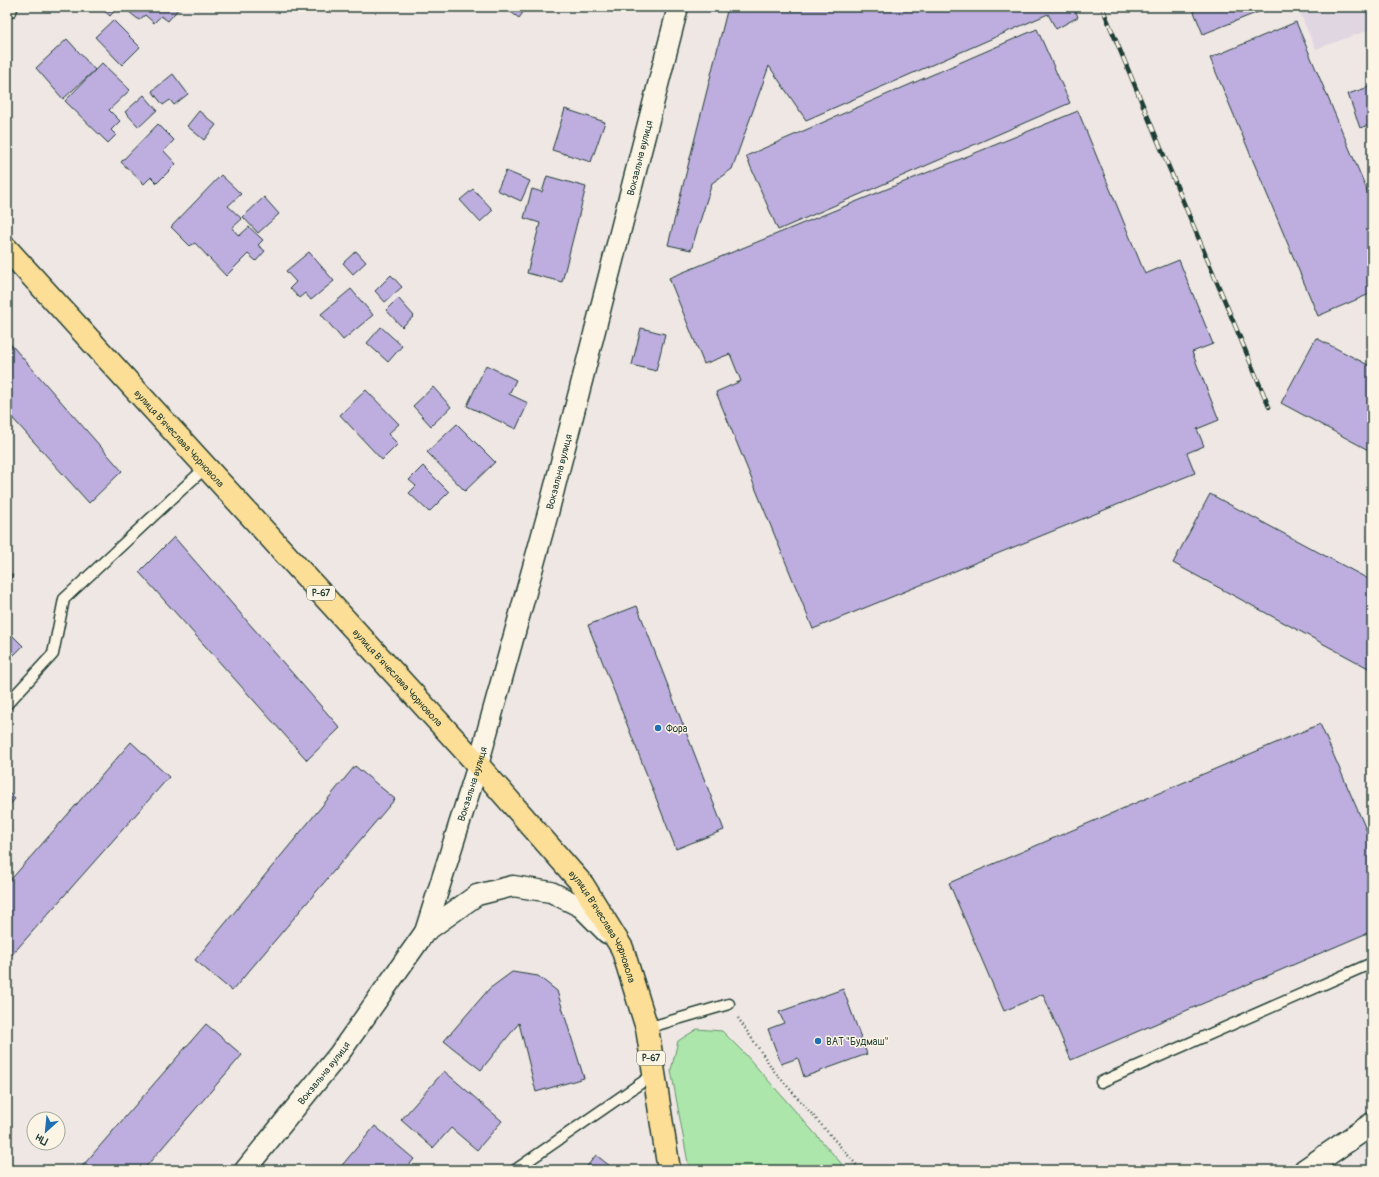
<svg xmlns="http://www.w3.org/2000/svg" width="1379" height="1177" font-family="Pangolin,sans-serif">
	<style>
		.built { fill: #e0d6e2 }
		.green { fill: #ace6aa; stroke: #66926f }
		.building { fill: #bdaedf; stroke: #1f3d34 }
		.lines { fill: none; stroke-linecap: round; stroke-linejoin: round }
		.service-casing { stroke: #1f3d34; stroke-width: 13 }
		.minor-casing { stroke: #1f3d34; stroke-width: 23 }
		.secondary-casing { stroke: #1f3d34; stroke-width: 25 }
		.primary-casing { stroke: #1f3d34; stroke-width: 25 }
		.path { stroke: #1f3d34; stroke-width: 2.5; stroke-dasharray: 1 3; stroke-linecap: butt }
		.service { stroke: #fcf5e5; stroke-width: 10 }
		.minor { stroke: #fcf5e5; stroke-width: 20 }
		.secondary { stroke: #fcf5e5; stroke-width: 22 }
		.primary { stroke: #fcde96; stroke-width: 22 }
		.rail-casing { stroke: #1f3d34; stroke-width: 4.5 }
		.rail { stroke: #fcf5e5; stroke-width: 3; stroke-dasharray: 9; stroke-linecap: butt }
		.poi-dot { fill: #1f6fb2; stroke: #fcf5e5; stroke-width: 1.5 }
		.labels { text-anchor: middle; stroke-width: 3; stroke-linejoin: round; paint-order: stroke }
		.shield { fill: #fcf5e5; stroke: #617469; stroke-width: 1 }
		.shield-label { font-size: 9px; font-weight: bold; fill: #1f3d34 }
		.street-label { font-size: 10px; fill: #1f3d34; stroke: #fcf5e5 }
		.poi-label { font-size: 10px; fill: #1f3d34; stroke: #fcf5e5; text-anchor: start }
	</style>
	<rect width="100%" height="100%" fill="#efe7e4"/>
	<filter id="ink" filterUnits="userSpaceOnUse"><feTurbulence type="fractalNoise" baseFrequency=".025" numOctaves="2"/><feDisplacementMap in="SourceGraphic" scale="8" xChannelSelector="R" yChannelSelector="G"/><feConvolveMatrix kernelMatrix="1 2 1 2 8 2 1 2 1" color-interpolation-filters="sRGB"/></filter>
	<g filter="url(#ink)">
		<path class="built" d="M 1297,7 L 1372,7 L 1372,29 L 1316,49 Z"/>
		<path class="green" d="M 697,1029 L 722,1031 L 745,1054 L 847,1170 L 692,1170 L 688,1163 L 671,1070 L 678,1041 Z"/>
		<path class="building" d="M 100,7 L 118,7 L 110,16 Z
			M 123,7 L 180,7 L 168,21 L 161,16 L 154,23 L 145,15 L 139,20 Z
			M 504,7 L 527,7 L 519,18 Z
			M 728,7 L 1074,7 L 1078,17 L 1056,29 L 1048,14 L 806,120 L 769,66 L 732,169 L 712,183 L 691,250 L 668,245 Z
			M 1192,7 L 1271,7 L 1203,34 Z
			M 113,20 L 140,47 L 122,65 L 95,37 Z
			M 1296,22 L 1372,202 L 1372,293 L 1318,316 L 1210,58 Z
			M 1037,29 L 1070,103 L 778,230 L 746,156 Z
			M 67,39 L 95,70 L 63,99 L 36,68 Z
			M 102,63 L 130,90 L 109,110 L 120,121 L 111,130 L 116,135 L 108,143 L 65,101 Z
			M 173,74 L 188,94 L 174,105 L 170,100 L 163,105 L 152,91 Z
			M 1372,86 L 1372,124 L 1360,128 L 1348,94 Z
			M 144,95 L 157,110 L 139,127 L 125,112 Z
			M 565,109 L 605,122 L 591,162 L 552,150 Z
			M 199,111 L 216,125 L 204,140 L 187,126 Z
			M 1078,111 L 1145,274 L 1179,260 L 1213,344 L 1192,352 L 1219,420 L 1197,429 L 1204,446 L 1187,453 L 1195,473 L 813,629 L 716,392 L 741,381 L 730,354 L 704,364 L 669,278 Z
			M 158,124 L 174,140 L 164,151 L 176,164 L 157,183 L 151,177 L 144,184 L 121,162 Z
			M 506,171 L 530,181 L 521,201 L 497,190 Z
			M 221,175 L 241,194 L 228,206 L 242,219 L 232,228 L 239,236 L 249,227 L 263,240 L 258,245 L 265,251 L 256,261 L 248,254 L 226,276 L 195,243 L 190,246 L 171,227 Z
			M 547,176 L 586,187 L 562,282 L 527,273 L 540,223 L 524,218 L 532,189 L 542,192 Z
			M 473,189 L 493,210 L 480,222 L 460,200 Z
			M 264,197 L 279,214 L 258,233 L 243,217 Z
			M 356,251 L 366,262 L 353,274 L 343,263 Z
			M 309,252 L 334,281 L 311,300 L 305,293 L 299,298 L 290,288 L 296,282 L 286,271 Z
			M 391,275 L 402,287 L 385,302 L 375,291 Z
			M 351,289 L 373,315 L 343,340 L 321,314 Z
			M 398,298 L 414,316 L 402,327 L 386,310 Z
			M 381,327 L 402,346 L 388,362 L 367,343 Z
			M 641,328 L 665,334 L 656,371 L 632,365 Z
			M 1316,338 L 1372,367 L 1372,452 L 1281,403 Z
			M 7,340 L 122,471 L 89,503 L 7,412 Z
			M 486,365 L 516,380 L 509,394 L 528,403 L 516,429 L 467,406 Z
			M 433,387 L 451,407 L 431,426 L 413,406 Z
			M 366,390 L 399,424 L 388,434 L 398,444 L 382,460 L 340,415 Z
			M 457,424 L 495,462 L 465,491 L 427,452 Z
			M 423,466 L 449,492 L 429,512 L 409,493 L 416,486 L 409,480 Z
			M 1210,494 L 1372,581 L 1372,670 L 1173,563 Z
			M 174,537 L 340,728 L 307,760 L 139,572 Z
			M 7,569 L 13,576 L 7,582 Z
			M 637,606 L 724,830 L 676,849 L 588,625 Z
			M 8,631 L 23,646 L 7,662 L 7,633 Z
			M 1320,724 L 1372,843 L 1372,931 L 1071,1060 L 1043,994 L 1004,1011 L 949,883 Z
			M 131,742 L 169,777 L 10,957 L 7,954 L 7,884 Z
			M 355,766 L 395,799 L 232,991 L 195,960 Z
			M 7,791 L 15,799 L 7,808 Z
			M 512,972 L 538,976 L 557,991 L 584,1078 L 536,1092 L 519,1023 L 481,1070 L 444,1041 L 489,989 Z
			M 843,989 L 867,1054 L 804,1077 L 798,1058 L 781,1064 L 768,1029 L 784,1023 L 779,1012 Z
			M 206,1024 L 242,1055 L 143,1170 L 79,1170 Z
			M 444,1071 L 502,1121 L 477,1150 L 451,1128 L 433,1148 L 401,1120 Z
			M 375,1126 L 414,1159 L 405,1170 L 338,1170 Z
			M 596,1155 L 615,1170 L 584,1170 Z"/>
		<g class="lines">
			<defs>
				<path id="service" d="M 7,704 L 53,654 L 64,599 L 206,467
					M 647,1028 L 729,1004
					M 1101,1082 L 1372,963
					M 515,1170 L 654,1074"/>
				<g id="minor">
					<path d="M 7,8 L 7,7"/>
					<path d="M 425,932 L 477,895 L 513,886 L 551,892 L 581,907 L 607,933"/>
					<path id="s1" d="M 245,1170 L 339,1054 L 425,932 L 478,765 L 548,513 L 678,7"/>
				</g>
				<path id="secondary" d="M 1305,1170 L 1372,1124"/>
				<g id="primary">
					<path id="s2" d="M 7,249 L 478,765 L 583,885 L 622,948 L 647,1028 L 669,1170"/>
				</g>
			</defs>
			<use href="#service" class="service-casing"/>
			<use href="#minor" class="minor-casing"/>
			<use href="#secondary" class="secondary-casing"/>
			<use href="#primary" class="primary-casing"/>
			<path class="path" d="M 738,1018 L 774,1071 L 861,1170"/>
			<use href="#service" class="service"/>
			<use href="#minor" class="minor"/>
			<use href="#secondary" class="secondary"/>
			<use href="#primary" class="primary"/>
			<defs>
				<path id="rail" d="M 1102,7 L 1269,407"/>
			</defs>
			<use href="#rail" class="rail-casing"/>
			<use href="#rail" class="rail"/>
		</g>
	</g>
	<g class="poi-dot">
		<circle cx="658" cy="728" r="4"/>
		<circle cx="818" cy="1041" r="4"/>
	</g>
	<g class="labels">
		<g class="shield">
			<rect x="307" y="586" width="28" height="14" rx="3"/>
			<rect x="637" y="1051" width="28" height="14" rx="3"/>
		</g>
		<g class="shield-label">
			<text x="321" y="596">Р-67</text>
			<text x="651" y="1061">Р-67</text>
		</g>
		<g class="street-label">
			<text dy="4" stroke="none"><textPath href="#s1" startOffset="1102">Вокзальна вулиця</textPath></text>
			<text dy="4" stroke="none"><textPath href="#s2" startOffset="256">вулиця В'ячеслава Чорновола</textPath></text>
			<text dy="4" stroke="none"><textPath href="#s1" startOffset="778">Вокзальна вулиця</textPath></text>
			<text dy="4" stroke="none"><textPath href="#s2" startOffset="580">вулиця В'ячеслава Чорновола</textPath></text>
			<text dy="4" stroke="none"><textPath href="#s1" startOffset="454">Вокзальна вулиця</textPath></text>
			<text dy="4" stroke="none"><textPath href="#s2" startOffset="904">вулиця В'ячеслава Чорновола</textPath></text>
			<text dy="4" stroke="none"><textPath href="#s1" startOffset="125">Вокзальна вулиця</textPath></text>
		</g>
		<g class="poi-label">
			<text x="666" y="732">Фора</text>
			<text x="826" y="1045">ВАТ "Будмаш"</text>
		</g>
	</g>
	<rect width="1379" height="1177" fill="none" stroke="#fcf5e5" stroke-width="24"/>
	<rect x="12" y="12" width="1355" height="1153" fill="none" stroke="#1f3d34" stroke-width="1.5" filter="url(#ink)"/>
	<g transform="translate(46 1131) rotate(207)"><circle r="19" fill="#fcf5e5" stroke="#a4ab9e"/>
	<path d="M0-3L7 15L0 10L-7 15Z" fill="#1f6fb2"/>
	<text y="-6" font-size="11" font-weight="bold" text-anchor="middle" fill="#1f3d34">Пн</text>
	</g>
</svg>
